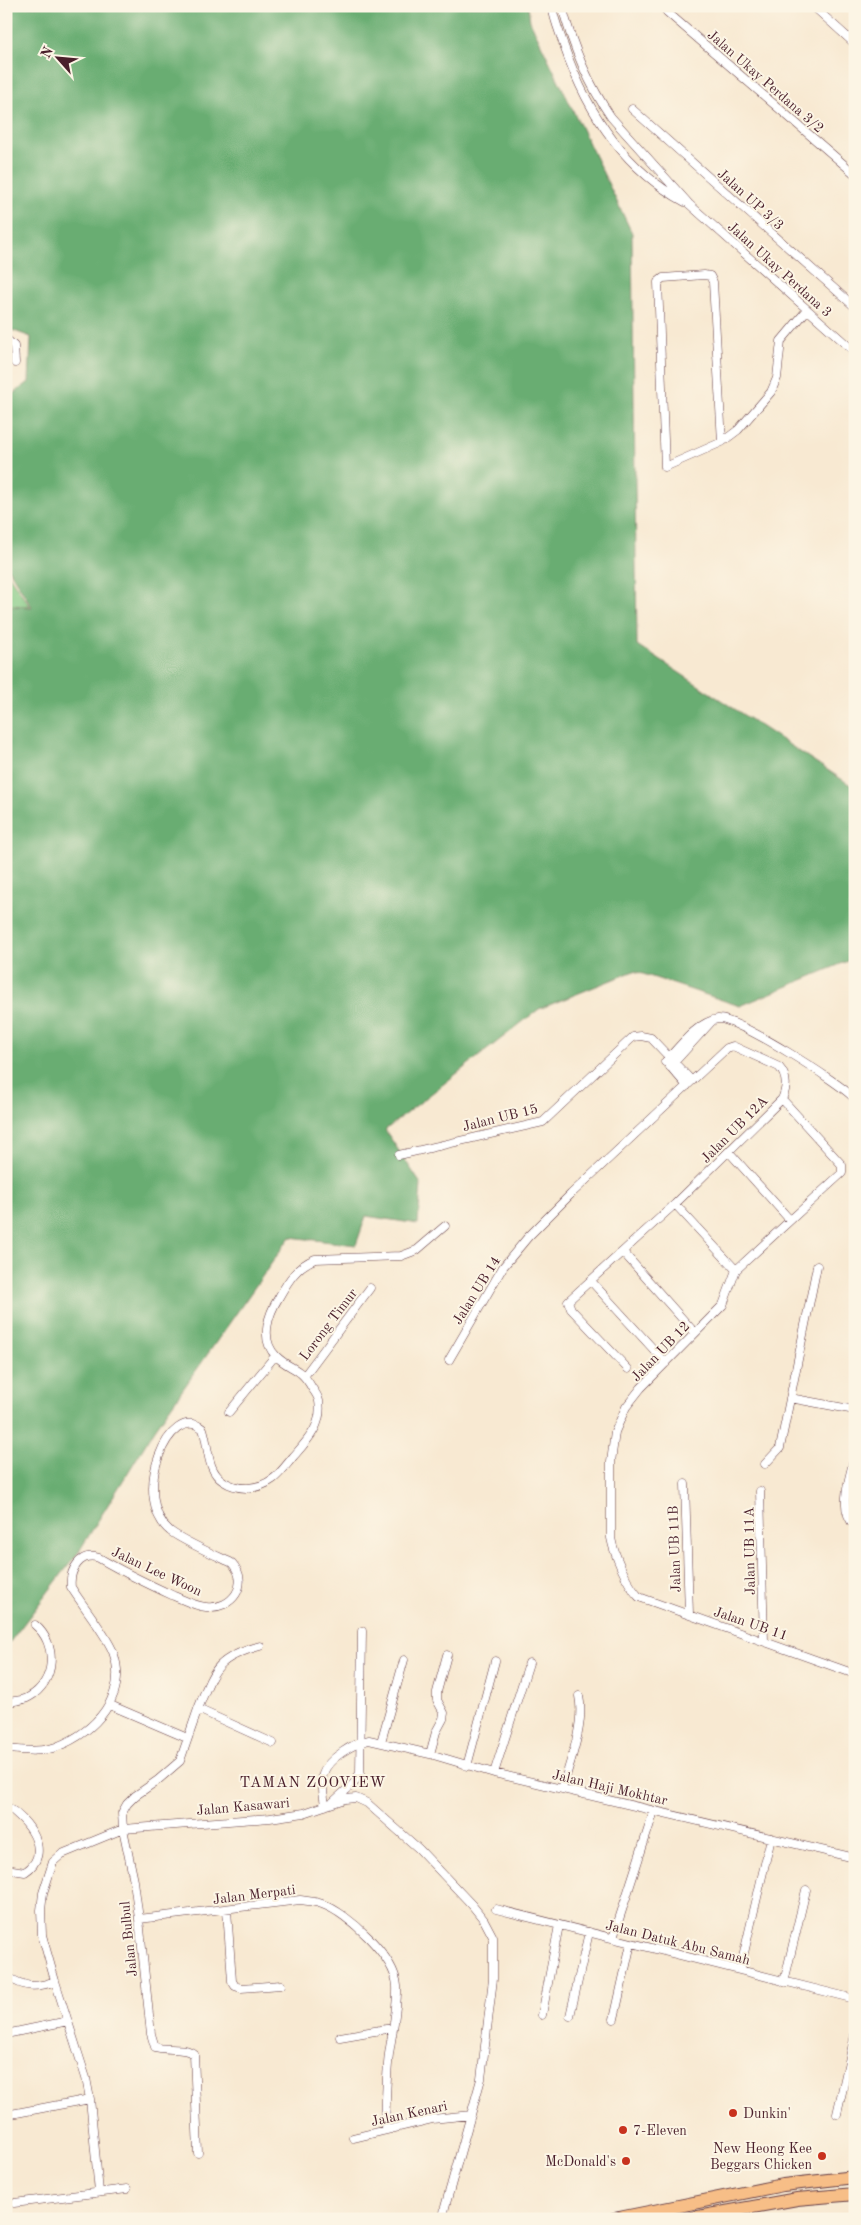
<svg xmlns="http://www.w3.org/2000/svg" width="861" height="2225" font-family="'Old Standard TT',serif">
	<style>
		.green { fill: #82c984; stroke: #667458 }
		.forest { fill: #69ad72; stroke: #5a664e }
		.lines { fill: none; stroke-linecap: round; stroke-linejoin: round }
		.minor-casing { stroke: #643d44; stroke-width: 9 }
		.highway-casing { stroke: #643d44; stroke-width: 14 }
		.minor { stroke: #fff; stroke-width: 8 }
		.highway { stroke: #f7be87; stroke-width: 12 }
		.poi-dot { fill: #c8321e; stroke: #fcf5e5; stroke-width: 2 }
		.labels { text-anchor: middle; stroke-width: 4; stroke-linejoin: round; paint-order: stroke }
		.street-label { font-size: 14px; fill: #4a1f2b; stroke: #fcf5e5 }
		.poi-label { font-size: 14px; fill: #4a1f2b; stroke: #fcf5e5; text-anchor: start }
		.neighbourhood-label { font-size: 15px; letter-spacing: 1px; fill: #4a1f2b; stroke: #fcf5e5 }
	</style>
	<rect width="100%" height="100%" fill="#fcf5e5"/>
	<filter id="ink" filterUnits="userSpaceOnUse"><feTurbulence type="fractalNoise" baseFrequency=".02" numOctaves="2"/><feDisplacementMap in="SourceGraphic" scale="10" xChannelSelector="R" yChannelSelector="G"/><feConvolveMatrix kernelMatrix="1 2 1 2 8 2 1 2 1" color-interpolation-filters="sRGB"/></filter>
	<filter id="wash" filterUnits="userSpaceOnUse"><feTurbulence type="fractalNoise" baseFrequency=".0096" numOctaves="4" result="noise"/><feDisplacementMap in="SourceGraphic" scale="20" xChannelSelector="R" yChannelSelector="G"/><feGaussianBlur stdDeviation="1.12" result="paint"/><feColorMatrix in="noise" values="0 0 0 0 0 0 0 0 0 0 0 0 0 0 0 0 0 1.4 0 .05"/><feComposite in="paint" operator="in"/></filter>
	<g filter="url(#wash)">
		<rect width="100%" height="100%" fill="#f8e9d2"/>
		<path class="green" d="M 6,571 L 30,606 L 6,605 Z"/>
		<path class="forest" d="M 6,6 L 528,6 L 530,21 L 632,233 L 637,645 L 855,788 L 855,958 L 740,1006 L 634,971 L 539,1009 L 385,1130 L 421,1184 L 418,1224 L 366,1216 L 356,1245 L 290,1237 L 155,1429 L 78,1553 L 6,1647 L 6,606 L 32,607 L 6,565 L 6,399 L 29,382 L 31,337 L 6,328 Z"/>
	</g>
	<g filter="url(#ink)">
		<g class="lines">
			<defs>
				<path id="minor" d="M 552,6 C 554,20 560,33 564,46 C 586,110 624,169 685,202
					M 562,6 C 572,44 589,85 611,117 L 689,204 L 855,352
					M 663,6 L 667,12 L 855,174
					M 813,6 L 855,44
					M 632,109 L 855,307
					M 6,339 L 14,346 L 15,363
					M 722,442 L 713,282 L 710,276 L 704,275 L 663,278 L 658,282 L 665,467 L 722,442 L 738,430 L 771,392 L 777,378 L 781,341 L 807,310
					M 665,1062 C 679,1047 697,1022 718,1019 C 736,1017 841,1083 855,1099
					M 667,1063 L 687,1086
					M 670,1067 L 712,1021
					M 782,1099 L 842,1165 L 842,1173 L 736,1270 L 723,1305 L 641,1388 L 626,1407 L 615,1432 L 611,1462 L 611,1538 C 614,1554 627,1585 639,1597 L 855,1674
					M 729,1152 L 790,1220
					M 399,1155 L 543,1122 L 633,1037 L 641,1036 L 651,1038 L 692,1081
					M 675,1204 L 736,1270
					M 623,1252 L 694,1332
					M 591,1281 L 666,1363
					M 449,1360 L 503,1267 L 528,1237 L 571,1194 L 727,1048 L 733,1046 L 779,1067 C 788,1077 787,1088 782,1099 L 675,1204 L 568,1301 L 571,1309 L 628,1369
					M 305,1375 L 370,1288
					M 790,1398 L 855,1410
					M 229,1412 L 275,1356
					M 855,1455 C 850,1477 837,1509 855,1526
					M 765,1464 L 780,1448 L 817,1266
					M 685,1484 L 689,1614
					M 760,1491 L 764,1641
					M 6,1702 C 13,1701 23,1701 29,1697 C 56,1682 58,1644 35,1625
					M 110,1705 L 187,1738
					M 198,1709 C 214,1669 216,1658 260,1646
					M 381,1742 L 404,1660
					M 6,1749 C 22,1750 40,1753 56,1747 C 95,1732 129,1696 113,1652 C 106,1634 82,1605 71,1587 C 69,1571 80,1551 99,1558 C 123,1572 148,1584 174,1596 C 184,1600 195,1606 206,1607 C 232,1610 251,1584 232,1563 C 215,1555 183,1541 170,1531 C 130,1498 169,1400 203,1429 C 209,1446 206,1470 223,1481 C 238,1491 258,1490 273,1479 C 280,1474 287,1464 293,1457 C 308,1440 323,1425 319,1401 C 318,1396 315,1392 312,1388 C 300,1366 290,1370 276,1356 C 259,1339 269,1313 279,1297 C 288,1281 297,1266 315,1259 L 401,1256 L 417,1250 L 445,1226
					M 430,1754 L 436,1732 L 443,1719 L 444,1713 L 437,1700 L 437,1692 L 447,1655
					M 467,1766 L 495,1661
					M 494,1773 L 529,1663
					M 562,1789 C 570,1762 585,1724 579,1696
					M 333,1802 L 354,1783 L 360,1773 L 362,1631
					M 6,1806 C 28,1819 54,1853 25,1872 L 6,1869
					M 325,1806 C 324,1796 321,1783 323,1774 C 328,1758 354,1743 369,1740 L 430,1754 L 494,1773 L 855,1858
					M 496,1909 L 855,1999
					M 227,1910 L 232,1981 L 235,1986 L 241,1988 L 281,1985
					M 139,1919 L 300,1900 C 307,1901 315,1901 322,1904 C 348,1913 395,1957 397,1986 C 398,2006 392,2033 389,2054 C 386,2079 386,2104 385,2130
					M 613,1938 L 654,1811
					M 740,1970 L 771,1838
					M 6,1976 C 24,1987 35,1989 55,1981
					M 784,1982 L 806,1890
					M 542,2015 L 559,1925
					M 570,2016 L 589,1932
					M 614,2019 L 631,1943
					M 6,2034 L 68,2021
					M 340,2037 L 392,2028
					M 837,2114 L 855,2035
					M 6,2115 L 90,2099
					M 353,2138 L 432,2119 L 471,2115
					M 198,2153 L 194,2054 C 184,2046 167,2051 155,2047 L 151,2034 L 139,1919 L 134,1881 L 123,1829 L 122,1813 L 127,1804 L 135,1796 L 158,1780 L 180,1761 L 198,1709 L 273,1743
					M 99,2192 L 90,2099 L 86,2078 L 55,1981 L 42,1935 L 41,1910 L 43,1893 L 53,1862 L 62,1854 L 123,1829 L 270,1818 L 304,1813 L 345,1799 L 356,1798 L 367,1803 L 419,1849 L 472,1905 L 484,1920 L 493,1937 L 493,1979 L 481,2079 L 445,2207 L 443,2219
					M 14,2203 L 127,2189"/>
				<path id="highway" d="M 614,2219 L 783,2185 L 855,2177
					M 687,2219 L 797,2199 L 855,2194"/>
			</defs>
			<use href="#minor" class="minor-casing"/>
			<use href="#highway" class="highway-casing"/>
			<use href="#minor" class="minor"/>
			<use href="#highway" class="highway"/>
		</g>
	</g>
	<g class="poi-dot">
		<circle cx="733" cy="2113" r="5"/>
		<circle cx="623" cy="2130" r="5"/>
		<circle cx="822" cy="2156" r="5"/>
		<circle cx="626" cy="2161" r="5"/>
	</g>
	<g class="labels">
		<g class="street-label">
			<text transform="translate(766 81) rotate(41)" y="5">Jalan Ukay Perdana 3/2</text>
			<text transform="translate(751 199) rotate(42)" y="5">Jalan UP 3/3</text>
			<text transform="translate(780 269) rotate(42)" y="5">Jalan Ukay Perdana 3</text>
			<text transform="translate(500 1117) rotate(-14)" y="5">Jalan UB 15</text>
			<text transform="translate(734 1129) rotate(-45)" y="5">Jalan UB 12A</text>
			<text transform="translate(476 1290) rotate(-58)" y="5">Jalan UB 14</text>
			<text transform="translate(328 1324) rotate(-53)" y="5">Lorong Timur</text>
			<text transform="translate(660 1351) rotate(-46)" y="5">Jalan UB 12</text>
			<text transform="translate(674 1549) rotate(-92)" y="5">Jalan UB 11B</text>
			<text transform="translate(749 1551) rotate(-91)" y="5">Jalan UB 11A</text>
			<text transform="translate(157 1571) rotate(25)" y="5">Jalan Lee Woon</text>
			<text transform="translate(751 1623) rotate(19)" y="5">Jalan UB 11</text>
			<text transform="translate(610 1787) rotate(13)" y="5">Jalan Haji Mokhtar</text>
			<text transform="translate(243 1806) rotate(-5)" y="5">Jalan Kasawari</text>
			<text transform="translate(254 1894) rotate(-7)" y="5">Jalan Merpati</text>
			<text transform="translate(128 1939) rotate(-96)" y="5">Jalan Bulbul</text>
			<text transform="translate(678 1942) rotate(14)" y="5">Jalan Datuk Abu Samah</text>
			<text transform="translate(409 2113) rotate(-12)" y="5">Jalan Kenari</text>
		</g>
		<g class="poi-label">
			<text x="743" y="2118">Dunkin'</text>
			<text x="633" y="2135">7-Eleven</text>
			<text x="812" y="2153" text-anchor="end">New Heong Kee<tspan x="812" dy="16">Beggars Chicken</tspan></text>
			<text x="616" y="2166" text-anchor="end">McDonald's</text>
		</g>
		<g class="neighbourhood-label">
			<text x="313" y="1787">TAMAN ZOOVIEW</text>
		</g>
	</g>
	<rect width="861" height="2225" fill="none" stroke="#fcf5e5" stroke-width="25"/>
	<g transform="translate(58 58) rotate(297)" stroke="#fcf5e5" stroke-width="4" paint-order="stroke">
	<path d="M0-4L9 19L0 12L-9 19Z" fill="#4a1f2b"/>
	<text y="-8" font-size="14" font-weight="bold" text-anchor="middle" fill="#4a1f2b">N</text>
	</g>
</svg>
